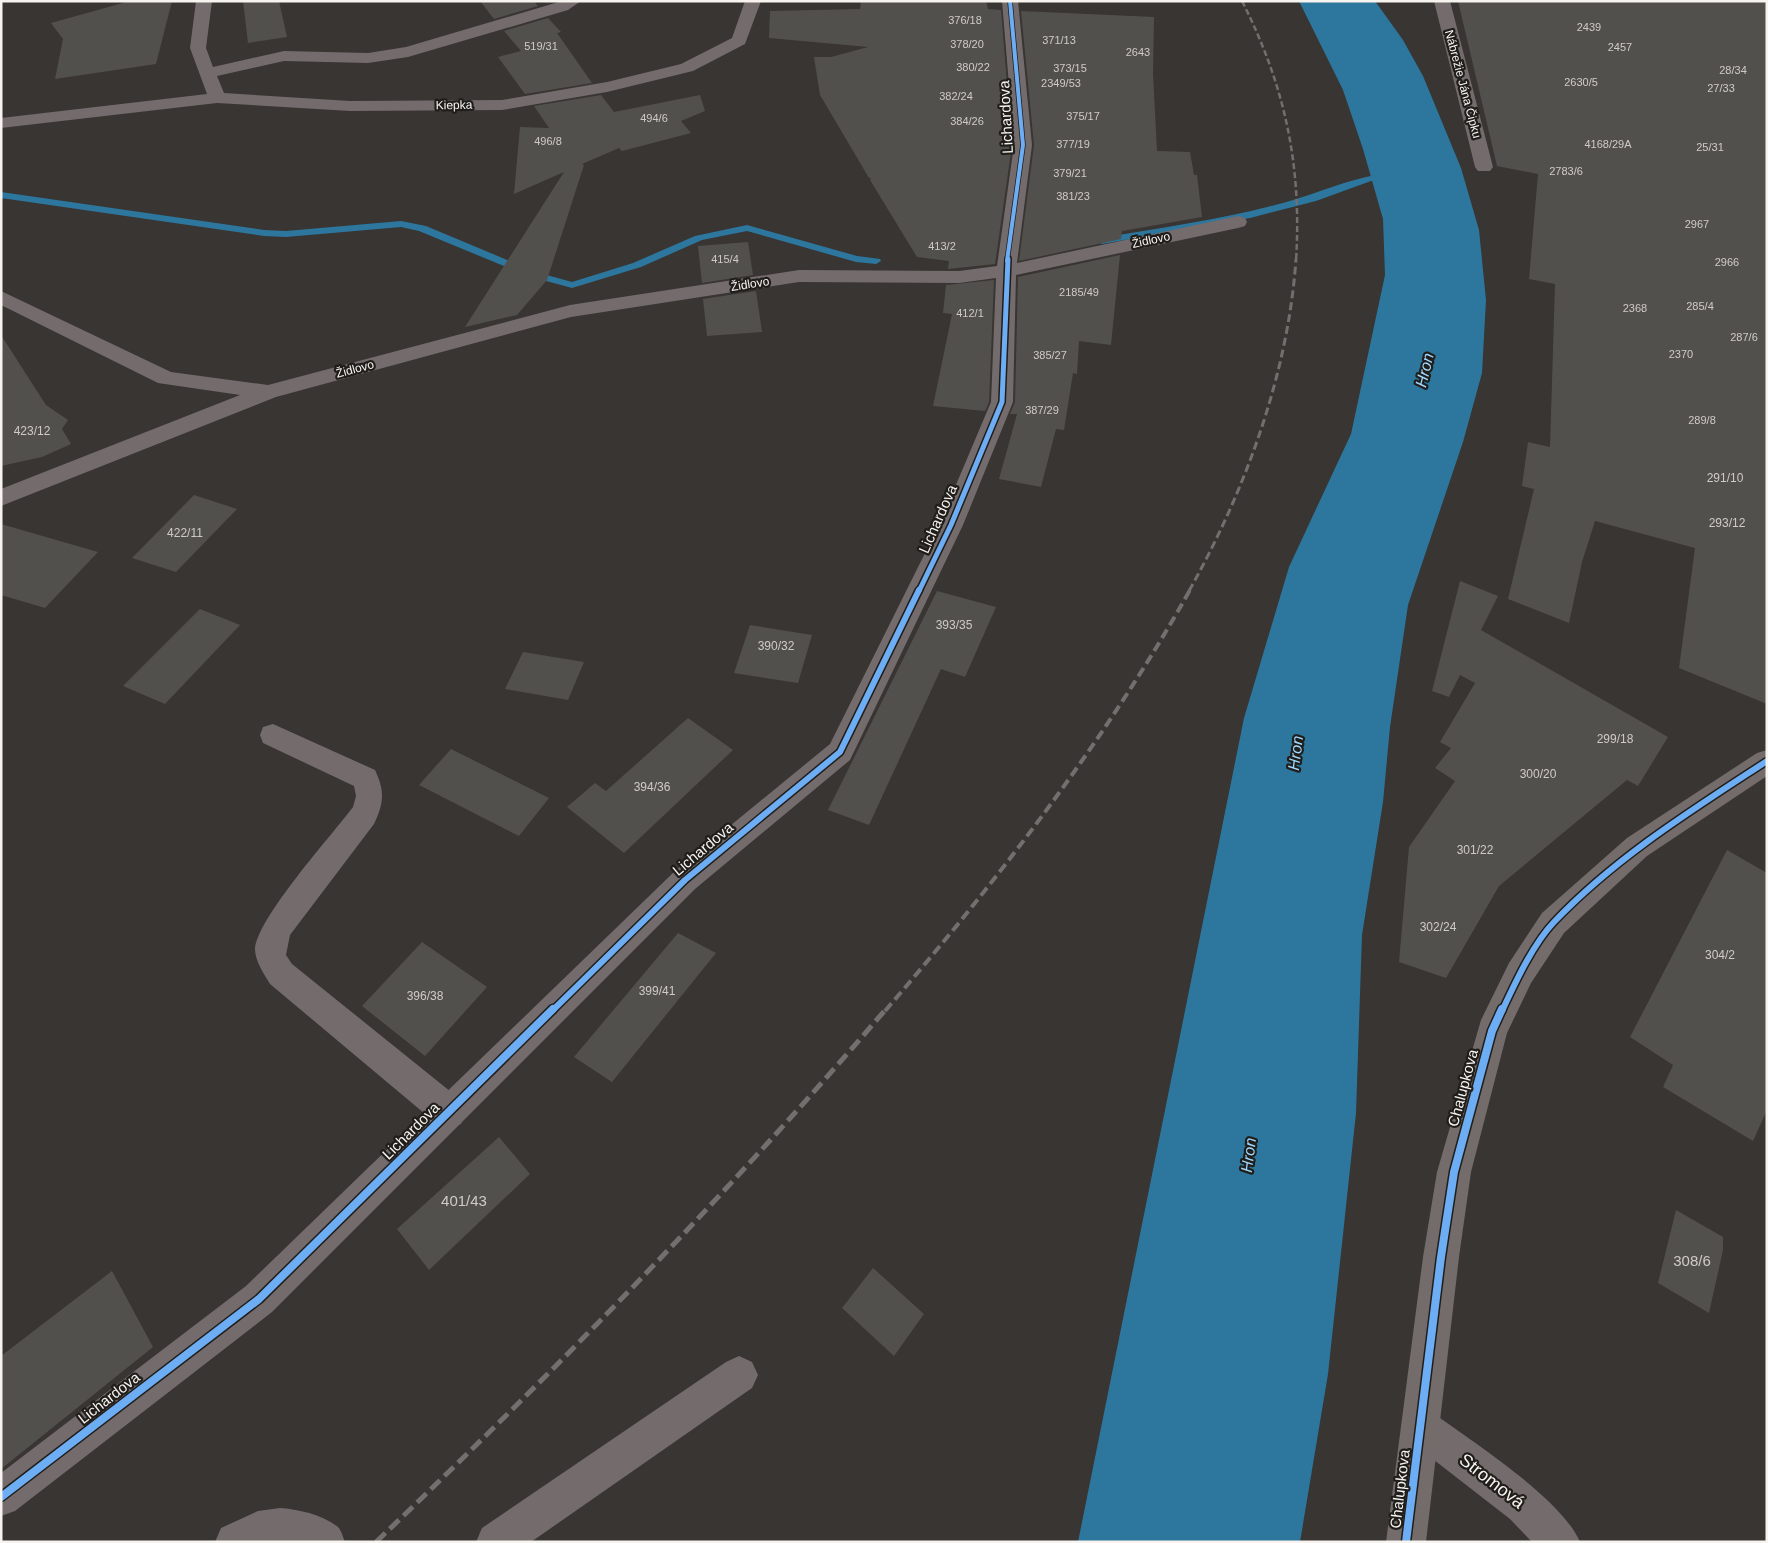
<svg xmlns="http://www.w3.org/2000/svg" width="1768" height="1543" font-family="Arial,sans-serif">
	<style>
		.water { fill: #2d779e }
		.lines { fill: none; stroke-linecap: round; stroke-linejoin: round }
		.stream { fill: #2d779e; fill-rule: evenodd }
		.building { fill: #52504d }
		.service { fill: #746b6c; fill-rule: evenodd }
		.minor { fill: #746b6c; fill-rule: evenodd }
		.primary { fill: #746b6b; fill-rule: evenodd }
		.rail-far3 { stroke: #746e6e; stroke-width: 2.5; stroke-dasharray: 6 3; stroke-linecap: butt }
		.rail-far2 { stroke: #746e6e; stroke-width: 3; stroke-dasharray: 8 4; stroke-linecap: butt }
		.rail-far1 { stroke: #746e6e; stroke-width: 4; stroke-dasharray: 10 5; stroke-linecap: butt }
		.rail { stroke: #746e6e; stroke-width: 5; stroke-dasharray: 13 6; stroke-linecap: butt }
		.cycleway-far3-casing { stroke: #201e1b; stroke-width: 5.5 }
		.cycleway-far2-casing { stroke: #201e1b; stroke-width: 8 }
		.cycleway-far1-casing { stroke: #201e1b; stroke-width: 9 }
		.cycleway-casing { stroke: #201e1b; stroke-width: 11 }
		.cycleway-far3 { stroke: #6dadf4; stroke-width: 4 }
		.cycleway-far2 { stroke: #6dadf4; stroke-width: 5 }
		.cycleway-far1 { stroke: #6dadf4; stroke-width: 6 }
		.cycleway { stroke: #6dadf4; stroke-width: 8 }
		.labels { text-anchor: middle; stroke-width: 4.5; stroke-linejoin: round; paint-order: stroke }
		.far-number-label { font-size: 11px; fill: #cecbc7 }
		.far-street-label { font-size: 12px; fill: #f7f4f0; stroke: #201e1b }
		.number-label { font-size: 12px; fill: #cecbc7 }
		.street-label { font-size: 15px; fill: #f7f4f0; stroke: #201e1b }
		.near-number-label { font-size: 15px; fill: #cecbc7 }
		.water-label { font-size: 16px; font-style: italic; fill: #9fd9ff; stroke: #201e1b }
		.near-street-label { font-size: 18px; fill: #f7f4f0; stroke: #201e1b }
	</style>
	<rect width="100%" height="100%" fill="#383532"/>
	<path class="water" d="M 1299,1 L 1375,1 L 1403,40 L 1423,76 L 1461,168 L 1479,230 L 1486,300 L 1482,373 L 1463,442 L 1408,605 L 1390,727 L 1383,802 L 1362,935 L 1356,1113 L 1328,1374 L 1300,1542 L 1078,1542 L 1244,718 L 1289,567 L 1351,434 L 1385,275 L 1383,219 L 1363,149 L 1343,90 Z"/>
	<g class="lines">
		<path class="stream" d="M 1389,173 L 1394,176 L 1392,178 L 1371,181 L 1316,201 L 1250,218 L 1102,244 L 1097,241 L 1102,238 C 1160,228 1218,220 1275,205 C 1313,196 1350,177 1389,173 Z
			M 1,192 L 264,230 L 286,231 L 401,221 L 426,226 L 536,272 L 572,282 L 633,263 L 695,236 L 747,225 L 857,256 L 880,259 L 881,261 L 876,264 L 856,262 L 747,231 L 702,240 L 641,267 L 572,288 L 528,276 L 419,231 L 401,227 L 286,237 L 264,236 L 1,198 Z"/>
	</g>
	<path class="building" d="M 130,1 L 172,1 L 156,64 L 55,79 L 63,39 L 51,23 Z
		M 243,1 L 279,1 L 287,37 L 248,43 Z
		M 480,1 L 534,1 L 538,6 L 494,19 Z
		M 861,1 L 986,1 L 988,9 L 1001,10 L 1012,145 L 995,264 L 948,269 L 949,261 L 917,257 L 870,180 L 871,178 L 869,178 L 820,95 L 814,57 L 831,57 L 868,47 L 769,38 L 770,11 L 860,9 Z
		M 1458,1 L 1767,1 L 1767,704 L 1679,668 L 1695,548 L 1595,521 L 1582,562 L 1569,623 L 1508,599 L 1534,489 L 1522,486 L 1528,442 L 1550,447 L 1555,284 L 1529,279 L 1538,174 L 1497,166 Z
		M 1021,11 L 1154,17 L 1153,74 L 1157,151 L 1190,152 L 1194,175 L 1197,175 L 1202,217 L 1122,231 L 1121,239 L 1019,261 L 1034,145 Z
		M 548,18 L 561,32 L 557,33 L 592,83 L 525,94 L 498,57 L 521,51 L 504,31 Z
		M 601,95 L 614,112 L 700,95 L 705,111 L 681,121 L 691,133 L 622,151 L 619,148 L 582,164 L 584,165 L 547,280 L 517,315 L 465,327 L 564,172 L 514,194 L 520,127 L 549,128 L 534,106 Z
		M 748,242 L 753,275 L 702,283 L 698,246 Z
		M 1120,255 L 1111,345 L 1079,341 L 1077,374 L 1073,373 L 1064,430 L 1056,429 L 1041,487 L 999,479 L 1017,414 L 1010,414 L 1015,402 L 1018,277 Z
		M 994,280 L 989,402 L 985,411 L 933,406 L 952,314 L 943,313 L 946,285 Z
		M 756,291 L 762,332 L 707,336 L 703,299 Z
		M 1,335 L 46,405 L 68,420 L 62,429 L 71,444 L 42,457 L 1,466 Z
		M 194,495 L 237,509 L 176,572 L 132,558 Z
		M 1,524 L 98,552 L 45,608 L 1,595 Z
		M 1460,581 L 1498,596 L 1481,630 L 1668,737 L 1638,786 L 1627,780 L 1499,886 L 1446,978 L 1399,962 L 1409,847 L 1455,781 L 1435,768 L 1451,748 L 1440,742 L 1475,683 L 1460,675 L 1449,697 L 1432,691 Z
		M 937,591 L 996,607 L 965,677 L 941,669 L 869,825 L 828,810 Z
		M 200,609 L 240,625 L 165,704 L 123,686 Z
		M 750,625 L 812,635 L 798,683 L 734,673 Z
		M 523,652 L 584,662 L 568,700 L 505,689 Z
		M 688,718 L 733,750 L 624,853 L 567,807 L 595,783 L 606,791 Z
		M 451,749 L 549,798 L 519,836 L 419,785 Z
		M 1727,850 L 1767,873 L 1767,1110 L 1753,1141 L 1663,1087 L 1673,1065 L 1630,1037 Z
		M 678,933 L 716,953 L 612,1082 L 574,1057 Z
		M 422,942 L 487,987 L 425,1056 L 362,1006 Z
		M 499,1137 L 530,1174 L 429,1270 L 397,1229 Z
		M 1676,1210 L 1723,1237 L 1723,1250 L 1709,1313 L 1658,1283 Z
		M 873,1268 L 924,1314 L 894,1356 L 842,1308 Z
		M 112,1271 L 153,1347 L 1,1469 L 1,1356 Z"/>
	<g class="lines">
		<path class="service" d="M 273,724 L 375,770 C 385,791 384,803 374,824 L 290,935 L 286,955 L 292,964 L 461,1100 L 465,1112 L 461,1124 L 449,1128 L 437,1124 L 270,984 C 264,974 255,961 255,949 C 257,918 332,835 353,807 L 356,796 L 354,786 L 263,743 L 260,735 L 263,727 Z
			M 739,1356 L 752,1362 L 758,1375 L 752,1388 L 531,1542 L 476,1542 L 482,1528 L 726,1362 Z
			M 280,1508 C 298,1509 323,1515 338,1527 C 341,1530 343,1537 345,1542 L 215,1542 L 221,1528 L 258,1511 Z"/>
		<path class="minor" d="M 196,1 L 212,1 L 206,48 L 213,67 L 284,51 L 368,53 L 406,47 L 562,1 L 581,1 L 568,10 L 408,57 L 368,63 L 284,61 L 217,76 L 224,93 L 350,101 L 502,100 L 607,82 L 681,64 L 732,38 L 745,1 L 761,1 L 745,44 L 693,71 L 607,92 L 502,110 L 350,111 L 217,103 L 1,128 L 1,118 L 207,94 L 190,48 Z
			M 1002,1 L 1018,1 L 1032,145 L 1017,263 L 1238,216 L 1245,218 L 1247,222 L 1245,226 L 1238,228 L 1016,275 L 1013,402 L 963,525 L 850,760 L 695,889 L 272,1312 L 15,1511 L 1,1516 L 1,1473 L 246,1286 L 675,871 L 830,744 L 939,525 L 991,402 L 996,278 L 959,283 L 799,282 L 571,317 L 276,397 L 1,506 L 1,489 L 240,395 L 158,383 L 1,305 L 1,291 L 171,372 L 268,385 L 570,305 L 799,270 L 959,271 L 997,266 L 1014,145 Z
			M 1434,1 L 1450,1 L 1493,167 L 1490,171 L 1478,171 L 1475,167 Z
			M 1420,1407 L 1433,1413 C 1473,1442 1562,1499 1580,1542 L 1532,1542 L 1510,1519 L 1407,1439 L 1401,1426 L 1407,1413 Z"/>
		<path class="primary" d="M 1767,750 L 1767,776 L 1647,856 L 1564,933 L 1531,983 L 1507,1033 L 1471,1172 L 1459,1257 L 1426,1542 L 1386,1542 L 1423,1257 L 1437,1172 L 1481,1020 L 1509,963 L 1542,913 L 1627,838 L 1757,753 Z"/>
		<path class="rail-far3" d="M 1242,1 C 1285,86 1302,165 1296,261"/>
		<path class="rail-far2" d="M 1189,591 C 1245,491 1288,375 1296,259"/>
		<path class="rail-far1" d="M 885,1011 C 998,880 1105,741 1190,590"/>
		<path class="rail" d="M 376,1542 C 554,1372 726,1196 886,1009"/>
		<defs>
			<path id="cycleway-far3" d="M 1007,261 L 1023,145 L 1010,1"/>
			<path id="cycleway-far2" d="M 919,591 L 951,525 L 1002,402 L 1008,259"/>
			<path id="cycleway-far1" d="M 552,1011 L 685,880 L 840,752 L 919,590
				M 1502,1011 C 1515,983 1533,944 1554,922 C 1616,857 1692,810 1767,761"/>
			<path id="cycleway" d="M 1,1497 L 259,1299 L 553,1009
				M 1406,1542 L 1441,1257 L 1454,1172 L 1492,1031 L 1502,1009"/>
		</defs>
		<use href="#cycleway-far3" class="cycleway-far3-casing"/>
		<use href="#cycleway-far2" class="cycleway-far2-casing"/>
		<use href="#cycleway-far1" class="cycleway-far1-casing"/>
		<use href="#cycleway" class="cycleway-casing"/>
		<use href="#cycleway-far3" class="cycleway-far3"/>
		<use href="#cycleway-far2" class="cycleway-far2"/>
		<use href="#cycleway-far1" class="cycleway-far1"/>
		<use href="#cycleway" class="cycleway"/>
	</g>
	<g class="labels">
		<g class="far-number-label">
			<text x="965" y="24">376/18</text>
			<text x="1589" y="31">2439</text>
			<text x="1059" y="44">371/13</text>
			<text x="967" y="48">378/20</text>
			<text x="541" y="50">519/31</text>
			<text x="1620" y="51">2457</text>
			<text x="1138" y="56">2643</text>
			<text x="973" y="71">380/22</text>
			<text x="1070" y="72">373/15</text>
			<text x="1733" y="74">28/34</text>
			<text x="1581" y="86">2630/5</text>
			<text x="1061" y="87">2349/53</text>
			<text x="1721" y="92">27/33</text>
			<text x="956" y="100">382/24</text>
			<text x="1083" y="120">375/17</text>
			<text x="654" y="122">494/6</text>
			<text x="967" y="125">384/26</text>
			<text x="548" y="145">496/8</text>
			<text x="1073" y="148">377/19</text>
			<text x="1608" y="148">4168/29A</text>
			<text x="1710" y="151">25/31</text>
			<text x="1566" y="175">2783/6</text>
			<text x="1070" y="177">379/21</text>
			<text x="1073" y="200">381/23</text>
			<text x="1697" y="228">2967</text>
			<text x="942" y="250">413/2</text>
			<text x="725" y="263">415/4</text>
			<text x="1727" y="266">2966</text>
			<text x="1079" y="296">2185/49</text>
			<text x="1700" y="310">285/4</text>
			<text x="1635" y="312">2368</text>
			<text x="970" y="317">412/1</text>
			<text x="1744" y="341">287/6</text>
			<text x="1681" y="358">2370</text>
			<text x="1050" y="359">385/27</text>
			<text x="1042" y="414">387/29</text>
			<text x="1702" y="424">289/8</text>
		</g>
		<g class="far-street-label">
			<text transform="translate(1463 84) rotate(75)" y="4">Nábrežie Jána Čipku</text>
			<text transform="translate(454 105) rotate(-1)" y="4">Kiepka</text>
			<text transform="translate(1151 240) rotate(-12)" y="4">Židlovo</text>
			<text transform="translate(750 284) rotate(-9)" y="4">Židlovo</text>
			<text transform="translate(355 369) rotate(-15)" y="4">Židlovo</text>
		</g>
		<g class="number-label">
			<text x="32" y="435">423/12</text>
			<text x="1725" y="482">291/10</text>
			<text x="1727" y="527">293/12</text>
			<text x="185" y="537">422/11</text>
			<text x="954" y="629">393/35</text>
			<text x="776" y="650">390/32</text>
			<text x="1615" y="743">299/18</text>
			<text x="1538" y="778">300/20</text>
			<text x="652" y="791">394/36</text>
			<text x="1475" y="854">301/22</text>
			<text x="1438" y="931">302/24</text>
			<text x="1720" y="959">304/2</text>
			<text x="657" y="995">399/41</text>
			<text x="425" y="1000">396/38</text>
		</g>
		<g class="street-label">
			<text transform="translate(1006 117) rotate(-93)" y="5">Lichardova</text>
			<text transform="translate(938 519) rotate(-66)" y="5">Lichardova</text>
			<text transform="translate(703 849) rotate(-40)" y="5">Lichardova</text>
			<text transform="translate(1463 1088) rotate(-75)" y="5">Chalupkova</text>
			<text transform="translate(411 1131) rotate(-45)" y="5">Lichardova</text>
			<text transform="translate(109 1398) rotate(-38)" y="5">Lichardova</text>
			<text transform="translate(1400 1489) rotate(-83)" y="5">Chalupkova</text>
		</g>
		<g class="near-number-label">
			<text x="464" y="1206">401/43</text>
			<text x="1692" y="1266">308/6</text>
		</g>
		<g class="water-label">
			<text transform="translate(1424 370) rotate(-76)" y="6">Hron</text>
			<text transform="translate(1295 753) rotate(-83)" y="6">Hron</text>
			<text transform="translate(1248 1155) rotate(-83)" y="6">Hron</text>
		</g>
		<g class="near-street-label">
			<text transform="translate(1492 1481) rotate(38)" y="6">Stromová</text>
		</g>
	</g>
	<rect width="1768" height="1543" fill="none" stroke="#f7f4f0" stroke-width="5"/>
</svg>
